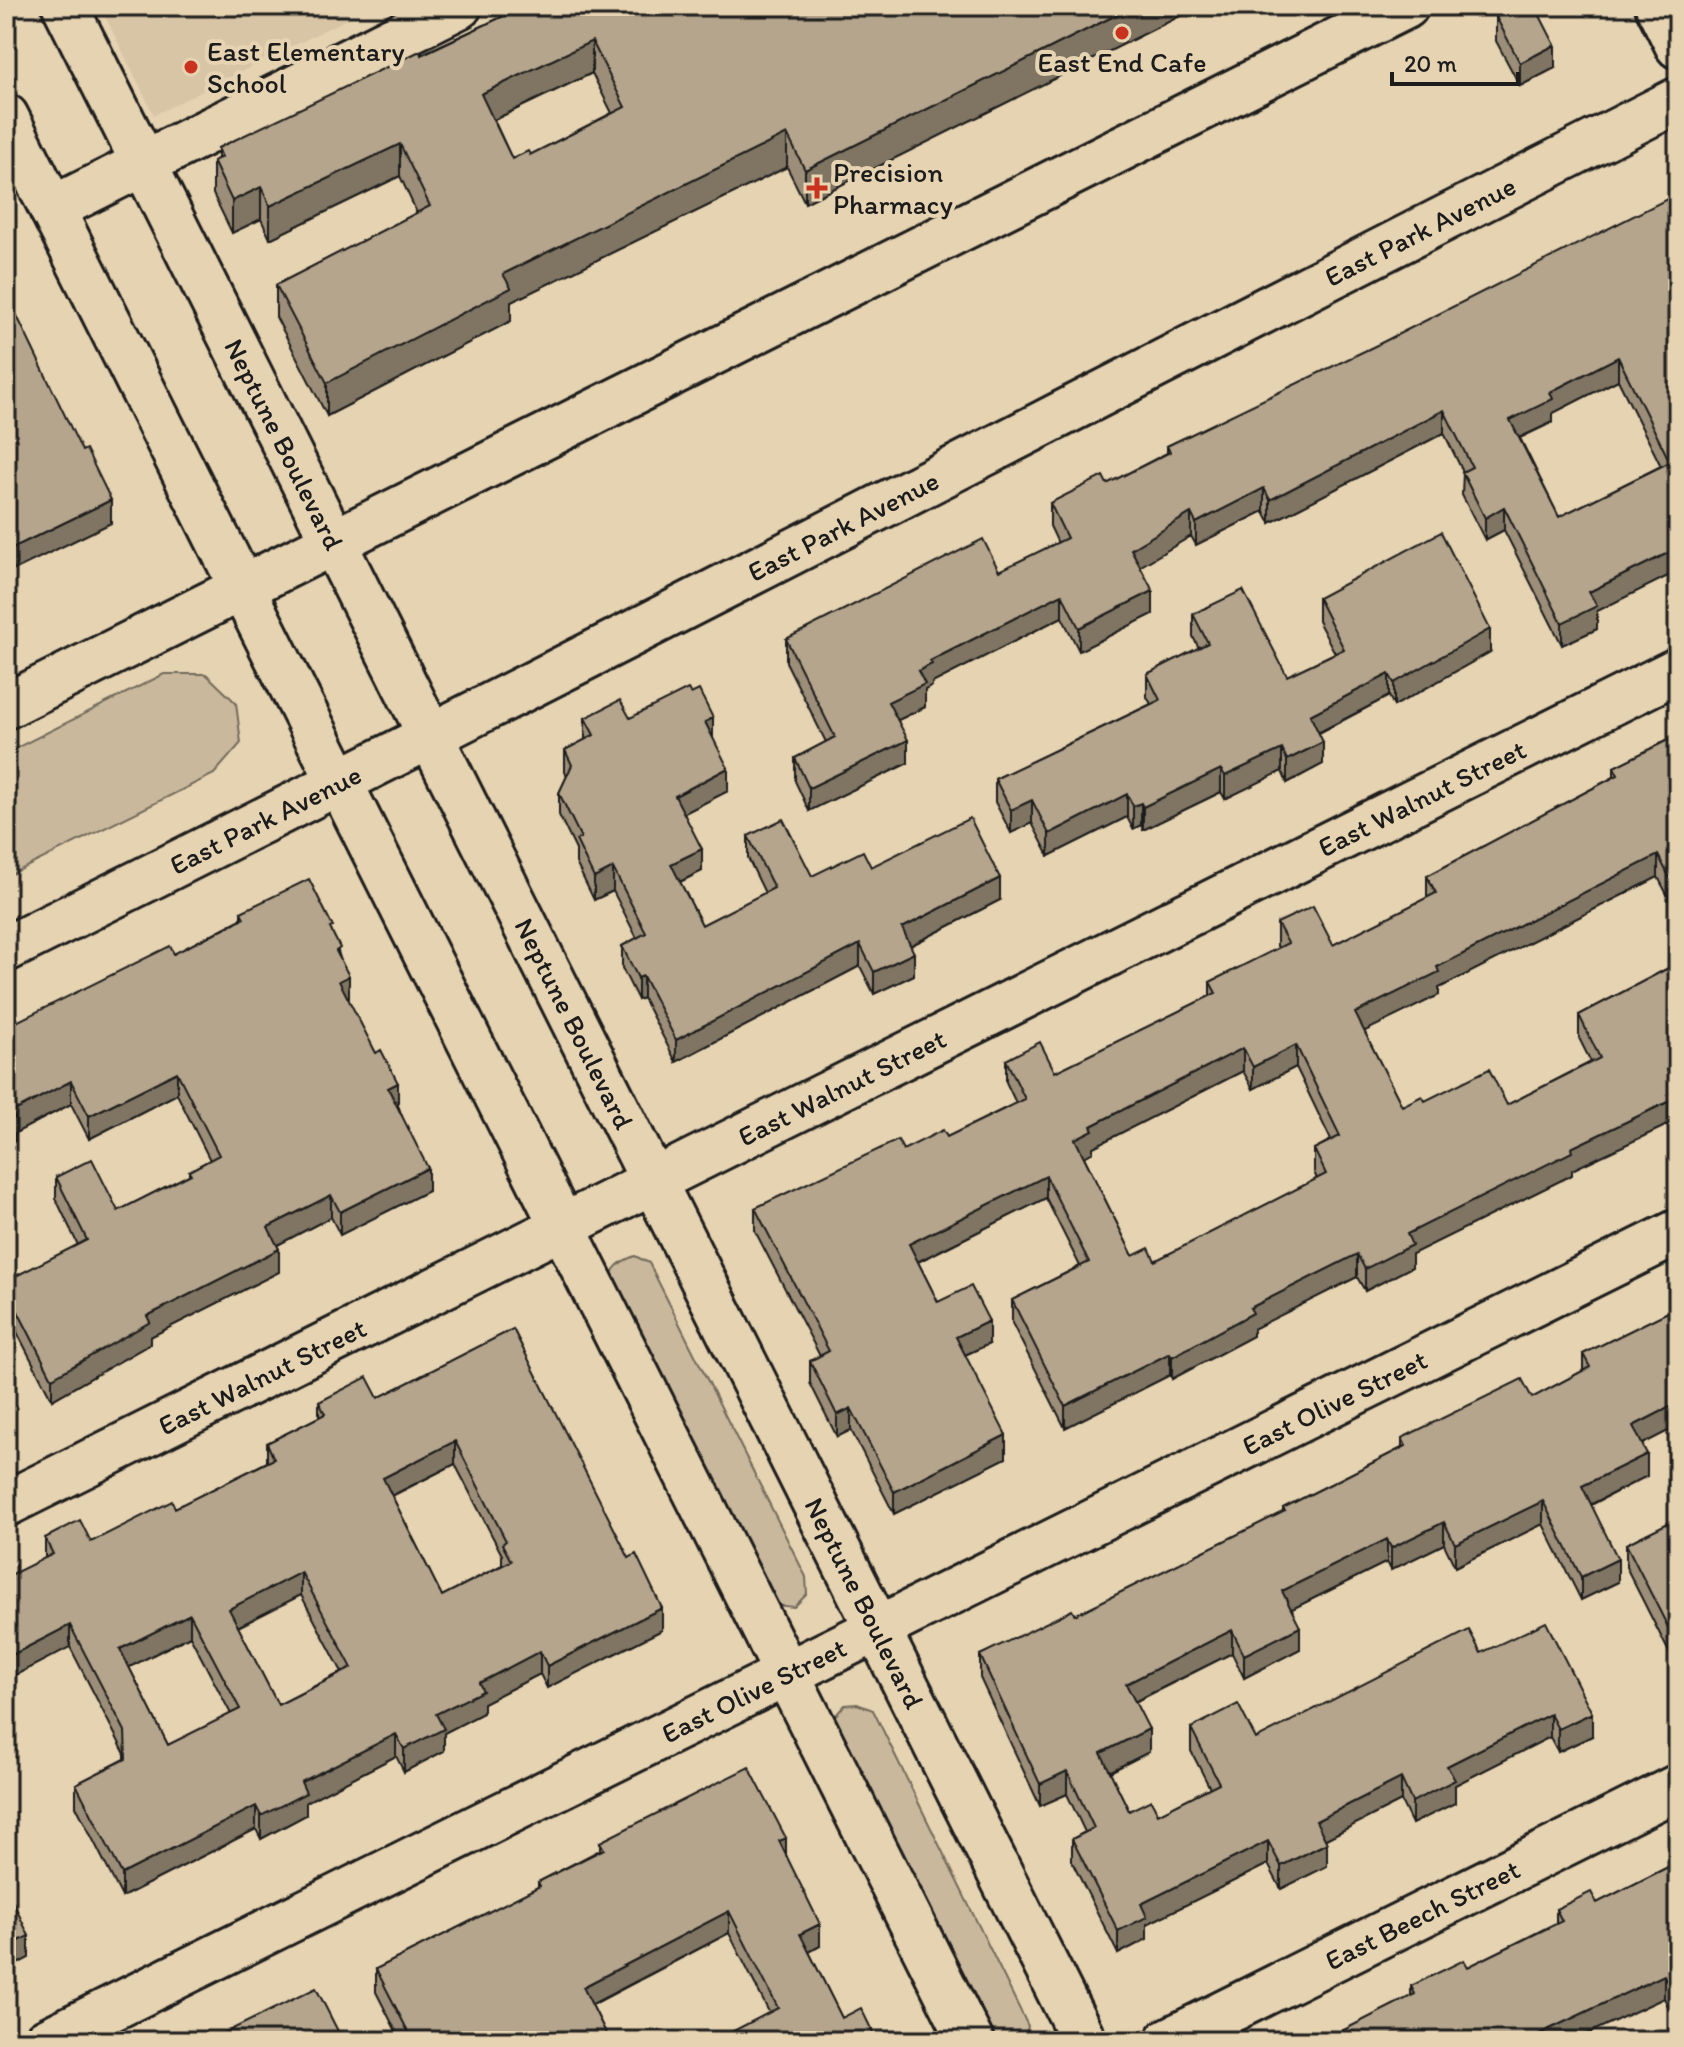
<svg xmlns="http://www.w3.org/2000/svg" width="1684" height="2047" font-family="Itim,sans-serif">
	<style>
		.built { fill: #d7c5a6 }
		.green { fill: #c9b89c; stroke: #726a5c; stroke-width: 2 }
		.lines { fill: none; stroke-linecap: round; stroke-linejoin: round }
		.minor-casing { stroke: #1c1c1c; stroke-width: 50 }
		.trunk-casing { stroke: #1c1c1c; stroke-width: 50 }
		.minor { stroke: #e6d3b1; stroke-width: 44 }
		.trunk { stroke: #e6d3b1; stroke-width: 44 }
		.wall { fill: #9c8e78; stroke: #1c1c1c; stroke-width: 2; fill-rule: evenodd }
		.shaded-wall { fill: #7f7462; stroke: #1c1c1c; stroke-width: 2 }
		.building { fill: #b5a58c; stroke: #1c1c1c; stroke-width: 2; fill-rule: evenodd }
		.poi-dot { fill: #c8321e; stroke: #e6d3b1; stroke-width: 3 }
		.labels { text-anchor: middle; stroke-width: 8; stroke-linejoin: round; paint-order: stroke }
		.poi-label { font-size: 28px; fill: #1c1c1c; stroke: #e6d3b1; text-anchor: start }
		.street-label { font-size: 28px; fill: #1c1c1c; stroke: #e6d3b1 }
	</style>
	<rect width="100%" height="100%" fill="#e6d3b1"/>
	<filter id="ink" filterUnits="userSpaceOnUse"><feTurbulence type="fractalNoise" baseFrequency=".0125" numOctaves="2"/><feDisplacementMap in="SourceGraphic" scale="16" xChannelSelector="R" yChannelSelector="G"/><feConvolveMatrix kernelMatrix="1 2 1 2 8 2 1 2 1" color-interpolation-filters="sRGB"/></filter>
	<g filter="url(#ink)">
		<path class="built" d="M 100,6 L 343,6 L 349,18 L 154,115 Z"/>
		<path class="green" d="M 164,674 L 206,674 L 236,703 L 241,743 L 214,774 L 6,877 L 6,753 Z
			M 635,1256 L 649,1263 L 806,1577 L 807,1594 L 794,1607 L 766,1604 L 607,1286 C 612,1269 617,1262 635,1256 Z
			M 857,1704 L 873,1710 L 1028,2026 L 1024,2041 L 985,2041 L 832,1733 L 834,1717 L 845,1705 Z"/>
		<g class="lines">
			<defs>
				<g id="minor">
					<path id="s1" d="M 65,6 L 1084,2041"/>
					<path d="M 1658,6 L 1678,46"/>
					<path d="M 6,117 L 971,2041"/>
					<path d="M 52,209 L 459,6"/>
					<path id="s2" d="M 6,1504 L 1678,670"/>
					<path id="s3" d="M 46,2041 L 1678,1232"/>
					<path id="s4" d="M 1168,2041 L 1678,1787"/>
				</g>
				<g id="trunk">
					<path d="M 6,706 L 1406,6"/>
					<path id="s5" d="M 6,949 C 566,671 1120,382 1678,100"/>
				</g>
			</defs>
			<use href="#minor" class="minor-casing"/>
			<use href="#trunk" class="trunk-casing"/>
			<use href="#minor" class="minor"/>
			<use href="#trunk" class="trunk"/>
		</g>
		<path class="wall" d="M 525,6 L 1200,6 L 805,203 L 787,167 L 511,302 L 511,321 L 327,416 L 276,317 L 276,285 L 417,213 L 400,176 L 270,239 L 261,219 L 232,233 L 213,194 L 213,161 L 218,159 L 218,148 ZM 592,73 L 612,113 L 530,155 L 512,159 L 494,120 Z
			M 1496,17 L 1555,68 L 1520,86 L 1496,41 Z
			M 1678,206 L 1678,571 L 1597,611 L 1597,629 L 1562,645 L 1504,530 L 1485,540 L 1462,495 L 1463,472 L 1444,433 L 1270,523 L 1264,511 L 1196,545 L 1191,536 L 1140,566 L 1153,614 L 1079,651 L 1062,617 L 932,683 L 932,686 L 925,690 L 925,707 L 898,720 L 908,763 L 809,811 L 795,781 L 795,758 L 826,742 L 786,662 L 786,639 L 999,571 L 1058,543 L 1050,526 L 1050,503 L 1107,484 L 1167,453 L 1167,446 ZM 1618,380 L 1661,466 L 1559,517 L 1520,438 L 1553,422 L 1553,413 Z
			M 1318,598 L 1490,652 L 1394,706 L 1389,696 L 1319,733 L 1323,764 L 1287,783 L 1282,771 L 1225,799 L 1221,792 L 1143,830 L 1141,825 L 1133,829 L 1127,817 L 1049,856 L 1032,823 L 1011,833 L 995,802 L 995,779 L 1151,704 L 1147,697 L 1147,674 L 1199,648 L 1193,637 L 1193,614 L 1287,676 L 1335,653 L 1318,621 Z
			M 585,718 L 630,718 L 713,738 L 728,791 L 684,813 L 702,871 L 680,882 L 702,925 L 765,893 L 748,858 L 748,836 L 812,876 L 871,867 L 1000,900 L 910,946 L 914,975 L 874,994 L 860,966 L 676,1062 L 643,998 L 638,1000 L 622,968 L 622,946 L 637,938 L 613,891 L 594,900 L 576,863 L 576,850 L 559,815 L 559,793 L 567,776 L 565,772 L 565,750 L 585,740 Z
			M 1678,735 L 1678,898 L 1671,902 L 1658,877 L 1439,988 L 1439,995 L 1364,1031 L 1402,1106 L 1425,1101 L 1507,1105 L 1591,1062 L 1579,1038 L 1579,1015 L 1678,963 L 1678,1087 L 1572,1170 L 1572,1175 L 1412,1254 L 1412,1267 L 1365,1291 L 1357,1277 L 1253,1329 L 1253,1336 L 1172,1379 L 1170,1375 L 1065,1428 L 1012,1323 L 1012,1300 L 1080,1266 L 1046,1198 L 918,1262 L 938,1302 L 989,1344 L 965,1355 L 1006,1458 L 894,1514 L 851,1430 L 837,1437 L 810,1383 L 810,1361 L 820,1356 L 755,1231 L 755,1208 L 903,1150 L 947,1137 L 1016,1103 L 1006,1082 L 1006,1060 L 1055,1072 L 1210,996 L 1210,982 L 1279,948 L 1277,946 L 1277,923 L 1333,945 L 1427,898 L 1427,876 L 1614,777 L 1614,767 ZM 1296,1067 L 1331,1140 L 1314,1149 L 1314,1172 L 1317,1179 L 1155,1261 L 1133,1256 L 1084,1157 L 1093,1152 L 1093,1147 L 1243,1071 L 1253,1089 Z
			M 241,912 L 333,935 L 340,958 L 349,998 L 348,999 L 398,1105 L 428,1191 L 340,1235 L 331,1217 L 277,1245 L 279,1272 L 150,1337 L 150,1344 L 52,1400 L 6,1311 L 6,1281 L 78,1245 L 56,1199 L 56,1177 L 118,1211 L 189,1175 L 189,1171 L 210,1160 L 177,1094 L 89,1139 L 71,1104 L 15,1133 L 15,1141 L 6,1027 L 174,954 L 241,919 Z
			M 1678,1307 L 1678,1426 L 1642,1444 L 1647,1476 L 1591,1505 L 1618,1582 L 1581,1600 L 1543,1524 L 1455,1567 L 1444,1544 L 1391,1570 L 1387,1562 L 1292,1609 L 1300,1649 L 1244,1678 L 1232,1653 L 1135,1702 L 1149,1752 L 1110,1772 L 1129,1811 L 1158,1814 L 1210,1788 L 1191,1751 L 1191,1728 L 1256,1739 L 1481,1653 L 1592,1736 L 1558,1752 L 1550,1737 L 1455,1785 L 1455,1803 L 1412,1824 L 1401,1801 L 1325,1839 L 1327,1866 L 1281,1889 L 1268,1864 L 1147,1924 L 1147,1939 L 1118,1954 L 1072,1862 L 1072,1839 L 1085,1832 L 1067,1794 L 1040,1806 L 980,1678 L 980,1655 L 1075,1615 L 1283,1512 L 1283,1508 L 1402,1448 L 1402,1438 L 1532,1398 L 1583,1371 L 1583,1354 Z
			M 513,1329 L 662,1630 L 547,1688 L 540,1674 L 483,1703 L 483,1713 L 444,1733 L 444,1751 L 404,1772 L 396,1756 L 306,1802 L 306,1815 L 261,1839 L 256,1829 L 122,1897 L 76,1806 L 76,1784 L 125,1759 L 125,1754 L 70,1647 L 45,1558 L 45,1538 L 91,1542 L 175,1508 L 267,1462 L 267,1443 L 319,1417 L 319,1402 L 378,1398 ZM 455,1464 L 502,1555 L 502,1565 L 442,1596 L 392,1496 ZM 301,1595 L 342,1672 L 278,1705 L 238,1627 ZM 190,1636 L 231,1714 L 168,1745 L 129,1667 Z
			M 1678,1518 L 1678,1670 L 1626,1567 L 1626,1544 Z
			M 600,1842 L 786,1855 L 820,1946 L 809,1952 L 842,2018 L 769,2012 L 729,1933 L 592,2005 L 610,2041 L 401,2041 L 376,1992 L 376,1969 L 538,1887 L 538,1882 L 600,1850 Z
			M 1678,1862 L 1675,2020 L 1664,1998 L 1411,1997 L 1411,1986 L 1468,1967 L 1556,1923 L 1556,1909 L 1597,1903 Z"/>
		<path class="shaded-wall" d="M 1134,6 L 1200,6 L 805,203 L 805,170 Z
			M 592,41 L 592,73 L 481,126 L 481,94 Z
			M 1555,45 L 1555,68 L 1520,86 L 1520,63 Z
			M 787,134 L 787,167 L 511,302 L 511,321 L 327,416 L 327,383 L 503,274 Z
			M 400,144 L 400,176 L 270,239 L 270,206 Z
			M 261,187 L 261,219 L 232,233 L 232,201 Z
			M 1618,357 L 1618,380 L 1553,413 L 1553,422 L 1510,442 L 1510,420 L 1550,392 Z
			M 1444,410 L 1444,433 L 1270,523 L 1270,500 Z
			M 1264,488 L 1264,511 L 1196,545 L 1196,523 Z
			M 111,500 L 111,523 L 6,574 L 6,551 Z
			M 1504,507 L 1504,530 L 1485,540 L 1485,518 Z
			M 1191,513 L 1191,536 L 1131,572 L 1131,549 Z
			M 1678,548 L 1678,571 L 1597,611 L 1597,629 L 1562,645 L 1562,623 L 1589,592 Z
			M 1153,591 L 1153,614 L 1079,651 L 1079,628 Z
			M 1062,594 L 1062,617 L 932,683 L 932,686 L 925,690 L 925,707 L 888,725 L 888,702 L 918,671 L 930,661 Z
			M 1490,629 L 1490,652 L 1394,706 L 1394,683 Z
			M 1389,674 L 1389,696 L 1310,737 L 1310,715 Z
			M 713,718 L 713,740 L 705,722 Z
			M 908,740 L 908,763 L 809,811 L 809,788 Z
			M 1323,742 L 1323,764 L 1287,783 L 1287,760 Z
			M 1282,749 L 1282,771 L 1225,799 L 1225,776 Z
			M 728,768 L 728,791 L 675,818 L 675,796 Z
			M 1221,769 L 1221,792 L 1143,830 L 1143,807 Z
			M 1127,794 L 1127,817 L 1049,856 L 1049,834 Z
			M 1032,800 L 1032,823 L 1011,833 L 1011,810 Z
			M 1141,803 L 1141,825 L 1133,829 L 1133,806 Z
			M 702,849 L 702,871 L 671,886 L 671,864 Z
			M 1658,855 L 1658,877 L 1439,988 L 1439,995 L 1355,1036 L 1355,1013 L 1437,967 Z
			M 613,868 L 613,891 L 594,900 L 594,878 Z
			M 1678,876 L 1678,898 L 1671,902 L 1671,880 Z
			M 1000,878 L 1000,900 L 902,950 L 902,928 Z
			M 860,944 L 860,966 L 676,1062 L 676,1040 Z
			M 914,953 L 914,975 L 874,994 L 874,972 Z
			M 349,976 L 349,998 L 339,1003 L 339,981 Z
			M 643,976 L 643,998 L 638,1000 L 638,978 Z
			M 1296,1045 L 1296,1067 L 1253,1089 L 1253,1067 Z
			M 1243,1048 L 1243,1071 L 1093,1147 L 1093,1152 L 1075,1162 L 1075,1139 L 1091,1126 Z
			M 1678,1064 L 1678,1087 L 1667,1092 L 1667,1070 Z
			M 177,1072 L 177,1094 L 89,1139 L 89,1116 Z
			M 71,1081 L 71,1104 L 15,1133 L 15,1141 L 6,1145 L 6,1123 L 12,1112 Z
			M 398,1083 L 398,1105 L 388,1110 L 388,1088 Z
			M 1678,1097 L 1678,1120 L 1572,1170 L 1572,1175 L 1412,1254 L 1412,1267 L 1365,1291 L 1365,1269 L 1407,1234 L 1571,1148 Z
			M 428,1168 L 428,1191 L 340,1235 L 340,1212 Z
			M 1046,1176 L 1046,1198 L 909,1266 L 909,1244 Z
			M 331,1195 L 331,1217 L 268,1250 L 268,1227 Z
			M 279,1249 L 279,1272 L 150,1337 L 150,1344 L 52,1400 L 52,1378 L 147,1316 Z
			M 1357,1254 L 1357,1277 L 1253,1329 L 1253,1336 L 1172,1379 L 1172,1357 L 1250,1308 Z
			M 989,1321 L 989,1344 L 956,1359 L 956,1337 Z
			M 1170,1353 L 1170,1375 L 1065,1428 L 1065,1406 Z
			M 1678,1403 L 1678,1426 L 1633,1449 L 1633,1426 Z
			M 851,1408 L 851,1430 L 837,1437 L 837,1415 Z
			M 1006,1435 L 1006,1458 L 894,1514 L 894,1492 Z
			M 455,1441 L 455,1464 L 383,1500 L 383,1478 Z
			M 1647,1454 L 1647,1476 L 1582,1509 L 1582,1486 Z
			M 1543,1501 L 1543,1524 L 1455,1567 L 1455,1544 Z
			M 1444,1522 L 1444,1544 L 1391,1570 L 1391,1548 Z
			M 1387,1539 L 1387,1562 L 1282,1614 L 1282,1591 Z
			M 1618,1559 L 1618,1582 L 1581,1600 L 1581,1577 Z
			M 301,1572 L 301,1595 L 229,1631 L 229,1609 Z
			M 662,1608 L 662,1630 L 547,1688 L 547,1666 Z
			M 190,1614 L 190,1636 L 120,1672 L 120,1649 Z
			M 70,1625 L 70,1647 L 6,1680 L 6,1658 Z
			M 1300,1627 L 1300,1649 L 1244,1678 L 1244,1655 Z
			M 1232,1630 L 1232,1653 L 1126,1706 L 1126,1684 Z
			M 540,1651 L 540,1674 L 483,1703 L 483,1713 L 444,1733 L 444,1751 L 404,1772 L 404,1749 L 436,1714 L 479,1683 Z
			M 16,1702 L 16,1725 L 6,1730 L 6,1707 Z
			M 1592,1713 L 1592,1736 L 1558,1752 L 1558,1729 Z
			M 1550,1714 L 1550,1737 L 1455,1785 L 1455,1803 L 1412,1824 L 1412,1802 L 1447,1766 Z
			M 1149,1729 L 1149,1752 L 1101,1776 L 1101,1753 Z
			M 396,1734 L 396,1756 L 306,1802 L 306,1815 L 261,1839 L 261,1816 L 301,1782 Z
			M 1067,1771 L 1067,1794 L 1040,1806 L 1040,1784 Z
			M 1401,1778 L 1401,1801 L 1316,1844 L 1316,1821 Z
			M 256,1806 L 256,1829 L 122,1897 L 122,1874 Z
			M 786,1838 L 786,1860 L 779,1841 Z
			M 1268,1841 L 1268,1864 L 1147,1924 L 1147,1939 L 1118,1954 L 1118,1931 L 1141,1904 Z
			M 1327,1843 L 1327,1866 L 1281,1889 L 1281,1866 Z
			M 729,1911 L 729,1933 L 583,2009 L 583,1987 Z
			M 820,1924 L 820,1946 L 800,1957 L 800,1934 Z
			M 29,1936 L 29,1958 L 6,1970 L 6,1947 Z
			M 1664,1975 L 1664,1998 L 1572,2041 L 1524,2041 Z
			M 1678,1995 L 1678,2018 L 1675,2020 L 1675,1997 Z
			M 457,2032 L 457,2041 L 439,2041 Z"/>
		<path class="building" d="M 525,6 L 1134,6 L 805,170 L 787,134 L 503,274 L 511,288 L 327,383 L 276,285 L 430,206 L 400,144 L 270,206 L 261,187 L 232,201 L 213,161 L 222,157 L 218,148 L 420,51 L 421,55 ZM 592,41 L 625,107 L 530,155 L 528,151 L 512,159 L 481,94 Z
			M 1518,6 L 1535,6 L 1555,45 L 1520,63 L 1496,17 Z
			M 1673,196 L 1678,206 L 1678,548 L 1589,592 L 1597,606 L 1562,623 L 1504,507 L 1485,518 L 1462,472 L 1472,467 L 1444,410 L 1270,500 L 1264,488 L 1196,523 L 1191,513 L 1131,549 L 1153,591 L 1079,628 L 1062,594 L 930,661 L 932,664 L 918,671 L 925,684 L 888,702 L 908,740 L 809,788 L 795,758 L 835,737 L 786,639 L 983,539 L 999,571 L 1067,538 L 1050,503 L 1103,476 L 1107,484 L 1170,452 L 1167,446 L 1379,344 ZM 1618,357 L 1670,462 L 1559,517 L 1510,420 L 1553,399 L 1550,392 Z
			M 6,293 L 82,451 L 86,449 L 111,500 L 6,551 Z
			M 1441,532 L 1490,629 L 1394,683 L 1389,674 L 1310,715 L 1323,742 L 1287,760 L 1282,749 L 1225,776 L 1221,769 L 1143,807 L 1141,803 L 1133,806 L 1127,794 L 1049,834 L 1032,800 L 1011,810 L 995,779 L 1160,700 L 1147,674 L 1208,643 L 1193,614 L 1243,590 L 1287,676 L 1344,649 L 1318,598 Z
			M 688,689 L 691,694 L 699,690 L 713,718 L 705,722 L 728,768 L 675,796 L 702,849 L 671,864 L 702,925 L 774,888 L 748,836 L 783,819 L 812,876 L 863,851 L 871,867 L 970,818 L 1000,878 L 902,928 L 914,953 L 874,972 L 860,944 L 676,1040 L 643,976 L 638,978 L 622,946 L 646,933 L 613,868 L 594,878 L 576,840 L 581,838 L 559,793 L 572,765 L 565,750 L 594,735 L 585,718 L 620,700 L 630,718 Z
			M 1678,735 L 1678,876 L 1671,880 L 1658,855 L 1437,967 L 1439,972 L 1355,1013 L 1402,1106 L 1422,1096 L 1425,1101 L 1489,1069 L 1507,1105 L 1600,1058 L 1579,1015 L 1678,963 L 1678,1064 L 1667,1070 L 1678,1091 L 1678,1097 L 1571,1148 L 1572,1152 L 1407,1234 L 1412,1245 L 1365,1269 L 1357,1254 L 1250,1308 L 1253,1313 L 1172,1357 L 1170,1353 L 1065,1406 L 1012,1300 L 1089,1262 L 1046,1176 L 909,1244 L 938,1302 L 971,1286 L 989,1321 L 956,1337 L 1006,1435 L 894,1492 L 851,1408 L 837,1415 L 810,1361 L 829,1351 L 755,1208 L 898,1140 L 903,1150 L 943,1130 L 947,1137 L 1025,1099 L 1006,1060 L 1040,1042 L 1055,1072 L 1216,993 L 1210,982 L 1288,943 L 1277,923 L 1313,906 L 1333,945 L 1436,893 L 1427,876 L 1618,775 L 1614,767 ZM 1296,1045 L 1340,1136 L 1314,1149 L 1326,1174 L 1155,1261 L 1149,1248 L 1133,1256 L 1075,1139 L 1093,1130 L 1091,1126 L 1243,1048 L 1253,1067 Z
			M 309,879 L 333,927 L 330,928 L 340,948 L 336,951 L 349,976 L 339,981 L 376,1053 L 381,1050 L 398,1083 L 388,1088 L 428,1168 L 340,1212 L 331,1195 L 268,1227 L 279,1249 L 147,1316 L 150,1322 L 52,1378 L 6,1288 L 6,1281 L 87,1240 L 56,1177 L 92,1159 L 118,1211 L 191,1174 L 189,1171 L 219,1155 L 177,1072 L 89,1116 L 71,1081 L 12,1112 L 15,1118 L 6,1123 L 6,1027 L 170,946 L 174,954 L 244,918 L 241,912 Z
			M 1678,1307 L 1678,1403 L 1633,1426 L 1647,1454 L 1582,1486 L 1618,1559 L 1581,1577 L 1543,1501 L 1455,1544 L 1444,1522 L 1391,1548 L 1387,1539 L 1282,1591 L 1300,1627 L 1244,1655 L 1232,1630 L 1126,1684 L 1149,1729 L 1101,1753 L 1129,1811 L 1151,1800 L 1158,1814 L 1219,1783 L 1191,1728 L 1238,1704 L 1256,1739 L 1469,1630 L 1481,1653 L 1546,1622 L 1592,1713 L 1558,1729 L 1550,1714 L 1447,1766 L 1455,1780 L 1412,1802 L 1401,1778 L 1316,1821 L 1327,1843 L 1281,1866 L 1268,1841 L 1141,1904 L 1147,1917 L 1118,1931 L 1072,1839 L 1094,1828 L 1067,1771 L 1040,1784 L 980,1655 L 1072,1610 L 1075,1615 L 1285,1511 L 1283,1508 L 1406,1446 L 1402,1438 L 1522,1379 L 1532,1398 L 1590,1367 L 1583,1354 Z
			M 513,1329 L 629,1558 L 636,1554 L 662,1608 L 547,1666 L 540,1651 L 479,1683 L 483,1691 L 436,1714 L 444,1729 L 404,1749 L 396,1734 L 301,1782 L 306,1793 L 261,1816 L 256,1806 L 122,1874 L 76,1784 L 126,1759 L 125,1731 L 70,1625 L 6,1658 L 6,1577 L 53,1554 L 45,1538 L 80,1520 L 91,1542 L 172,1501 L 175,1508 L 274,1459 L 267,1443 L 325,1414 L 319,1402 L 367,1377 L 378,1398 ZM 455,1441 L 506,1541 L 502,1544 L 511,1561 L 442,1596 L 383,1478 ZM 301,1572 L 352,1668 L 278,1705 L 229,1609 ZM 190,1614 L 240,1709 L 168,1745 L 120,1649 Z
			M 1678,1518 L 1678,1647 L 1626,1544 Z
			M 6,1683 L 16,1702 L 6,1707 Z
			M 749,1767 L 786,1838 L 779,1841 L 820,1924 L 800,1934 L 842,2018 L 861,2008 L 877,2041 L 714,2041 L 778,2008 L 729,1911 L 583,1987 L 610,2041 L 462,2041 L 457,2032 L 439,2041 L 413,2041 L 376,1969 L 540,1886 L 538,1882 L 604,1849 L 600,1842 Z
			M 1678,1862 L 1678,1995 L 1675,1997 L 1664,1975 L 1524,2041 L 1322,2041 L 1415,1994 L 1411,1986 L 1464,1960 L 1468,1967 L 1562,1921 L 1556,1909 L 1591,1892 L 1597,1903 Z
			M 6,1887 L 29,1936 L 6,1947 Z
			M 316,1988 L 343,2041 L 208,2041 Z"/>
	</g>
	<g class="poi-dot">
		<circle cx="1122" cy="33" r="8"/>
		<circle cx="191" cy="67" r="8"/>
		<path d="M813 176h8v8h8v8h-8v8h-8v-8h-8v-8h8z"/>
	</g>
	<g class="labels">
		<g class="poi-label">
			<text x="207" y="61">East Elementary<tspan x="207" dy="32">School</tspan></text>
			<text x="1122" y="72" text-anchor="middle">East End Cafe</text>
			<text x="833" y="182">Precision<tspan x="833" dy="32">Pharmacy</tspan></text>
		</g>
		<g class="street-label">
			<text dy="10" stroke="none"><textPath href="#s5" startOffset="1586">East Park Avenue</textPath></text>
			<text dy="10" stroke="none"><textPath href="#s1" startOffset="490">Neptune Boulevard</textPath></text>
			<text dy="10" stroke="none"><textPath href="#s5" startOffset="938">East Park Avenue</textPath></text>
			<text dy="10" stroke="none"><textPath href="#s2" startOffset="1582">East Walnut Street</textPath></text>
			<text dy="10" stroke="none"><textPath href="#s5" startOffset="290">East Park Avenue</textPath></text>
			<text dy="10" stroke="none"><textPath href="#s1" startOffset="1138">Neptune Boulevard</textPath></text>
			<text dy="10" stroke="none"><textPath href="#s2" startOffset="934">East Walnut Street</textPath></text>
			<text dy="10" stroke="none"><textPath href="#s2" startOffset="286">East Walnut Street</textPath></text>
			<text dy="10" stroke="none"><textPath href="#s3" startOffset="1438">East Olive Street</textPath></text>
			<text dy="10" stroke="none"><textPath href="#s1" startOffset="1786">Neptune Boulevard</textPath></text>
			<text dy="10" stroke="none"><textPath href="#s3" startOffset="790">East Olive Street</textPath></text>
			<text dy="10" stroke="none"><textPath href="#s4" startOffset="284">East Beech Street</textPath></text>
		</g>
	</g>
	<rect width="1684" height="2047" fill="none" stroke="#e6d3b1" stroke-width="32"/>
	<rect x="16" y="16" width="1652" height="2015" fill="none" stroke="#1c1c1c" stroke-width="3" filter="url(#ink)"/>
	<path d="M1392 72v12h126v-12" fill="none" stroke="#1c1c1c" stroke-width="4"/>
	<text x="1404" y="72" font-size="24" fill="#1c1c1c" stroke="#e6d3b1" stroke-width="6" paint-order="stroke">20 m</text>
</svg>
